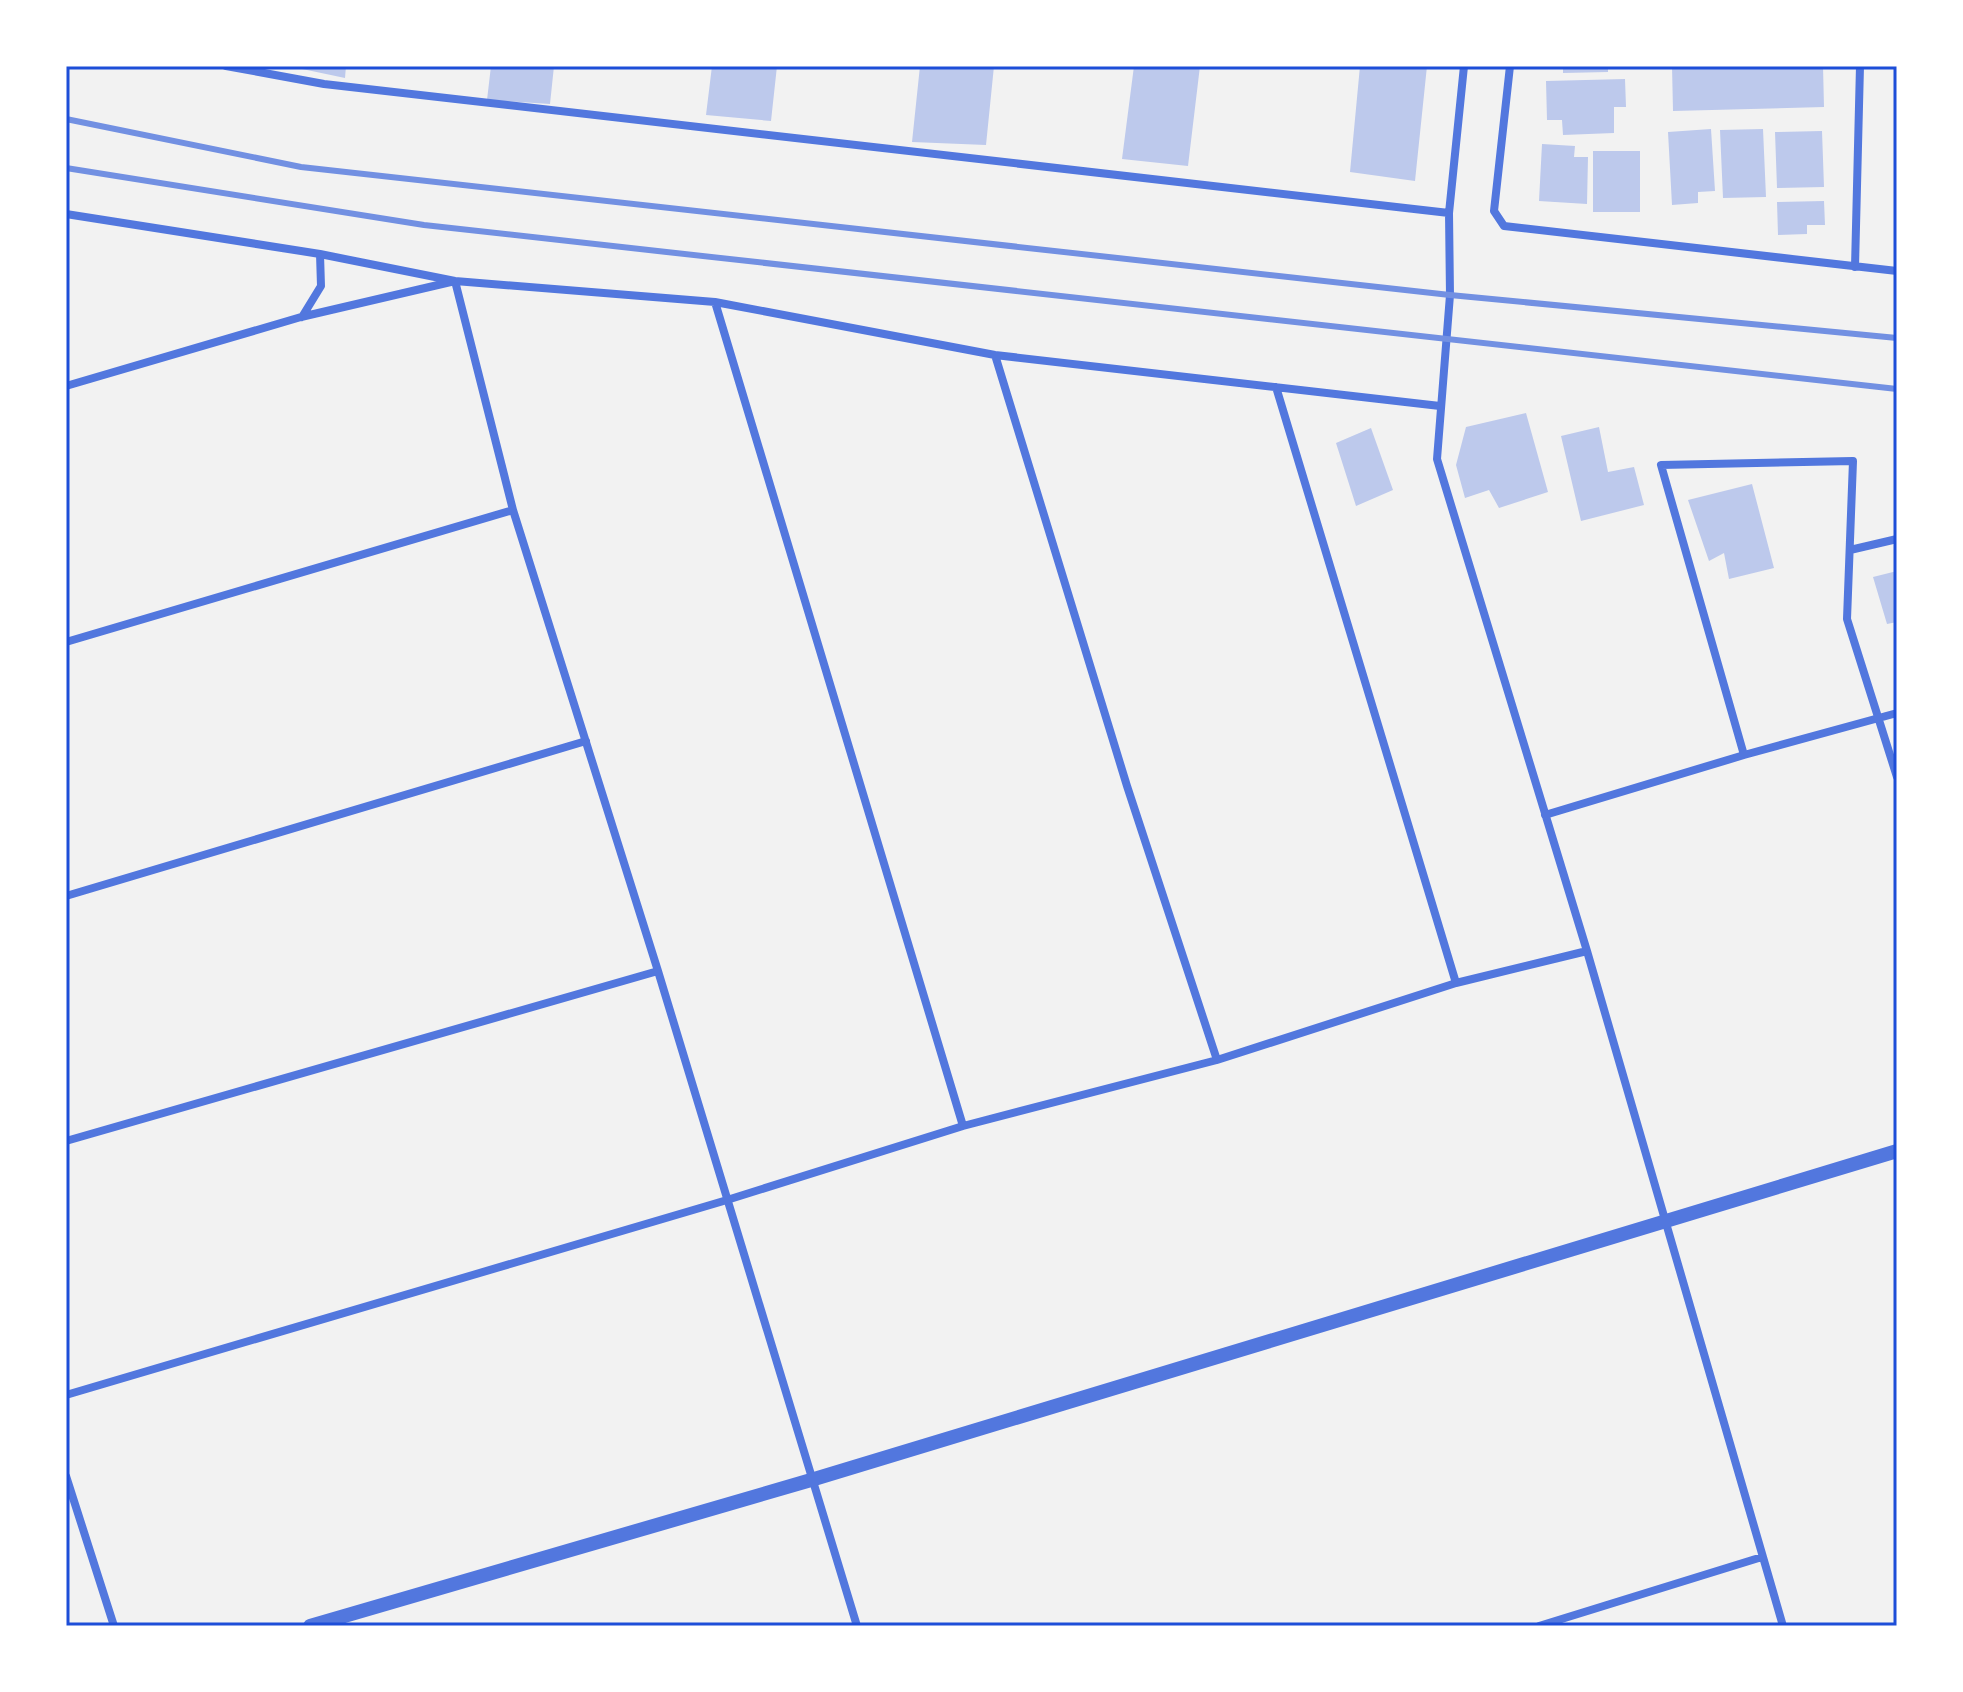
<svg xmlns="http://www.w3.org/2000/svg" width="1963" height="1692" font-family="Cabin,sans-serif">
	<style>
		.building { fill: #bdc9ec }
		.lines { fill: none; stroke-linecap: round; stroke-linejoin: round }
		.minor { stroke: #5277de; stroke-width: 8 }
		.tertiary { stroke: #5277de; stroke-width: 14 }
		.rail { stroke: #7290e2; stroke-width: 6 }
		.neatline { fill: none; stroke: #1d4ed8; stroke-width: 3 }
	</style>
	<rect width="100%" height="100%" fill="#f2f2f2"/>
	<path class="building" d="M 288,66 L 346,66 L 345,78 Z
		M 491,66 L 554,66 L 550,104 L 487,100 Z
		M 712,66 L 777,66 L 771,121 L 706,115 Z
		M 920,66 L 994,66 L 986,145 L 912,142 Z
		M 1134,66 L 1200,66 L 1188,166 L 1122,159 Z
		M 1360,66 L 1427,66 L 1415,181 L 1350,172 Z
		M 1563,66 L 1608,66 L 1608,72 L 1563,73 Z
		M 1672,66 L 1823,66 L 1824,107 L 1673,111 Z
		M 1625,79 L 1626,107 L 1614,107 L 1614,133 L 1563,135 L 1562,120 L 1547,120 L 1546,81 Z
		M 1711,129 L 1715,191 L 1698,192 L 1698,203 L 1672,205 L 1668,132 Z
		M 1763,129 L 1766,197 L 1723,198 L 1720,130 Z
		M 1822,131 L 1824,187 L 1777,188 L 1775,132 Z
		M 1542,144 L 1575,146 L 1574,157 L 1588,157 L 1587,204 L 1539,201 Z
		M 1593,151 L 1640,151 L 1640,212 L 1593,212 Z
		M 1824,201 L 1825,225 L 1807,225 L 1807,234 L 1778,235 L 1777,202 Z
		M 1526,413 L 1548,492 L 1499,508 L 1489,490 L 1465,498 L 1456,465 L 1466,427 Z
		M 1599,427 L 1608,472 L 1634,467 L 1644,505 L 1581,521 L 1561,436 Z
		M 1371,428 L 1393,490 L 1356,506 L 1336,443 Z
		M 1752,484 L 1774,568 L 1729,579 L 1724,553 L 1709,561 L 1688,500 Z
		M 1897,571 L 1897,622 L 1887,624 L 1873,577 Z"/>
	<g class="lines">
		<path class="minor" d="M 226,66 L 324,84 L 1449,213
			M 1464,66 L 1449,213 L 1450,295 L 1437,459 L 1587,951 L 1783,1626
			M 1510,66 L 1494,211 L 1504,226 L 1897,271
			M 66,214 L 320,254 L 455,281 L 715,302 L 995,355 L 1440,406
			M 1855,267 L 1860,66
			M 715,302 L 963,1126
			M 302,317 L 321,286 L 320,254
			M 995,355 L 1127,786 L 1217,1060
			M 66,386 L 301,317 L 455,281 L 513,510 L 658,971 L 857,1626
			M 1276,387 L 1456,983
			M 1850,550 L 1897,539
			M 66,642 L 513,510
			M 1744,755 L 1661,465 L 1853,461 L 1847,619 L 1897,777
			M 1545,815 L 1744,755 L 1897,713
			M 66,896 L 586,741
			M 66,1141 L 658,971
			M 66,1395 L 727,1200 L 963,1126 L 1217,1060 L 1456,983 L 1587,951
			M 66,1476 L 114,1626
			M 1539,1626 L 1762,1557"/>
		<path class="tertiary" d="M 310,1626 L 811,1480 L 1897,1151"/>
		<path class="rail" d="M 66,119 L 301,167 L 1450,295 L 1897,338
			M 66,168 L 424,225 L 1897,389"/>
	</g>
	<rect width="1963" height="1692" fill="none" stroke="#ffffff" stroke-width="136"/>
	<rect x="68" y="68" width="1827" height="1556" class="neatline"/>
</svg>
